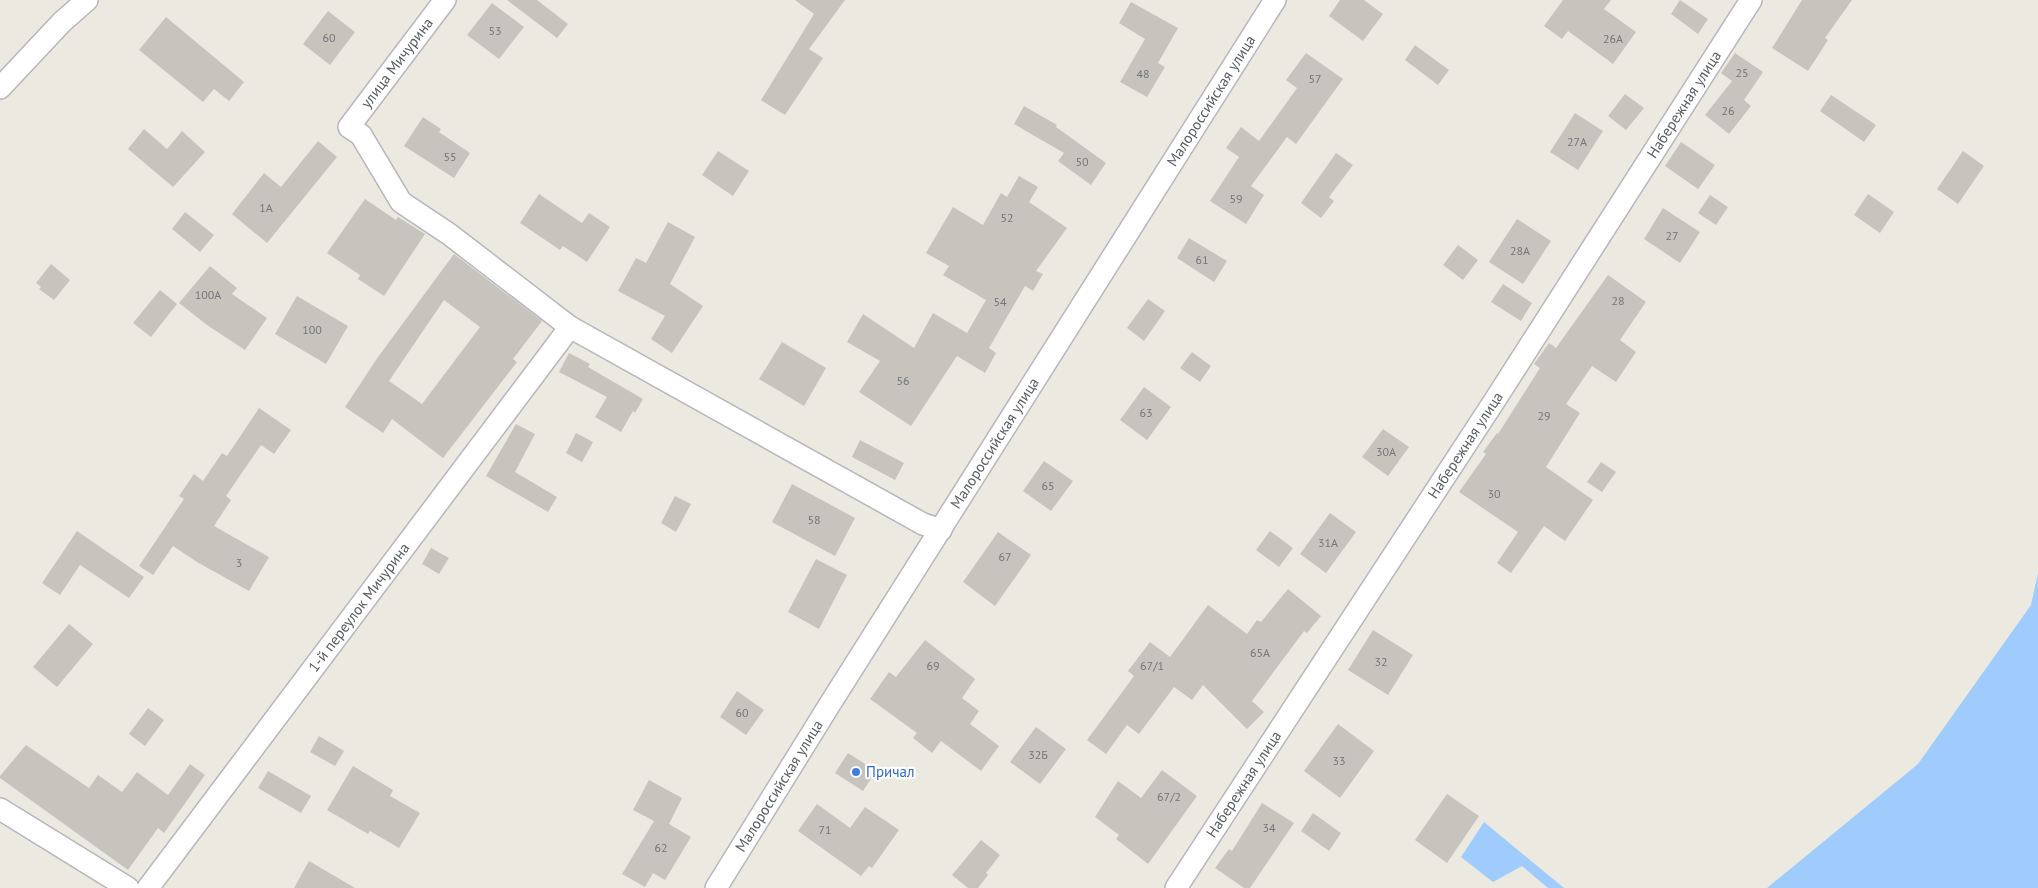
<svg xmlns="http://www.w3.org/2000/svg" width="2038" height="888" font-family="'PT Sans',sans-serif">
	<style>
		.water { fill: #9fccfd }
		.building { fill: #c6c4bd; fill-rule: evenodd }
		.lines { fill: none; stroke-linecap: round; stroke-linejoin: round }
		.street-casing { stroke: #b6b7bd; stroke-width: 24 }
		.street { stroke: #fff; stroke-width: 21 }
		.shop-dot { fill: #3f7fe0; stroke: #fff; stroke-width: 2 }
		.labels { text-anchor: middle; stroke-width: 4.5; stroke-linejoin: round; paint-order: stroke }
		.number-label { font-size: 12px; fill: #747678 }
		.street-label { font-size: 15px; fill: #595c61; stroke: #fff }
		.shop-label { font-size: 15px; fill: #366cbe; stroke: #fff; text-anchor: start }
	</style>
	<rect width="100%" height="100%" fill="#eceae0"/>
	<path class="water" d="M 2038,573 L 2038,888 L 1767,888 L 1918,764 L 2031,605 Z
		M 1484,822 L 1564,888 L 1548,888 L 1522,866 L 1493,882 L 1461,857 Z"/>
	<path class="building" d="M 507,0 L 537,0 L 568,24 L 557,38 Z
		M 795,0 L 845,0 L 809,49 L 823,58 L 785,115 L 761,100 L 814,14 Z
		M 1340,0 L 1364,0 L 1383,14 L 1363,41 L 1329,16 Z
		M 1563,0 L 1611,0 L 1604,9 L 1636,32 L 1613,64 L 1568,31 L 1562,39 L 1544,26 Z
		M 1680,0 L 1708,19 L 1698,34 L 1671,14 Z
		M 1802,0 L 1852,0 L 1825,38 L 1828,40 L 1808,71 L 1772,48 Z
		M 1131,2 L 1178,28 L 1158,63 L 1165,67 L 1147,97 L 1120,82 L 1145,39 L 1119,23 Z
		M 492,3 L 524,27 L 499,59 L 467,35 Z
		M 328,11 L 355,32 L 330,65 L 303,44 Z
		M 166,17 L 244,82 L 229,101 L 214,89 L 203,102 L 139,50 Z
		M 1415,45 L 1449,70 L 1438,85 L 1405,60 Z
		M 1306,53 L 1343,79 L 1296,144 L 1287,137 L 1251,186 L 1264,195 L 1246,224 L 1210,201 L 1239,157 L 1226,148 L 1241,127 L 1259,141 L 1297,88 L 1286,80 Z
		M 1735,53 L 1763,72 L 1744,100 L 1751,106 L 1729,134 L 1705,115 L 1732,81 L 1721,73 Z
		M 1625,94 L 1644,108 L 1626,130 L 1608,116 Z
		M 1831,95 L 1876,125 L 1864,142 L 1820,111 Z
		M 1024,106 L 1057,125 L 1056,127 L 1106,163 L 1091,185 L 1058,161 L 1064,153 L 1014,124 Z
		M 1575,113 L 1603,131 L 1578,170 L 1550,152 Z
		M 423,117 L 441,129 L 439,132 L 470,153 L 454,178 L 404,146 Z
		M 144,129 L 167,149 L 182,131 L 205,152 L 173,187 L 128,149 Z
		M 318,141 L 337,157 L 267,243 L 232,214 L 264,173 L 281,187 Z
		M 1681,142 L 1715,165 L 1698,189 L 1665,166 Z
		M 718,151 L 749,171 L 733,196 L 702,175 Z
		M 1963,151 L 1984,166 L 1958,204 L 1937,189 Z
		M 1336,153 L 1353,165 L 1329,197 L 1334,201 L 1321,218 L 1301,203 Z
		M 1019,176 L 1038,187 L 1029,202 L 1067,228 L 1036,271 L 1043,274 L 1033,291 L 1025,286 L 989,348 L 996,353 L 985,373 L 957,356 L 911,426 L 859,392 L 880,361 L 847,342 L 863,314 L 914,348 L 933,313 L 967,333 L 986,300 L 943,275 L 949,266 L 926,253 L 953,207 L 983,225 L 1001,193 L 1007,197 Z
		M 539,194 L 582,223 L 589,213 L 610,227 L 587,262 L 563,246 L 560,250 L 520,223 Z
		M 1868,194 L 1894,212 L 1880,233 L 1854,215 Z
		M 1710,195 L 1728,207 L 1716,225 L 1698,213 Z
		M 365,199 L 396,220 L 398,217 L 425,234 L 384,296 L 358,279 L 360,275 L 327,253 Z
		M 1663,208 L 1700,232 L 1680,263 L 1644,239 Z
		M 185,212 L 214,235 L 200,252 L 172,229 Z
		M 1517,219 L 1551,241 L 1523,284 L 1489,262 Z
		M 668,222 L 695,237 L 670,284 L 703,306 L 672,353 L 651,339 L 665,316 L 618,291 L 636,258 L 646,263 Z
		M 1189,238 L 1227,261 L 1214,282 L 1177,258 Z
		M 1458,245 L 1478,260 L 1463,280 L 1443,265 Z
		M 454,254 L 542,321 L 513,359 L 517,362 L 443,458 L 392,419 L 383,433 L 345,407 L 378,357 ZM 444,300 L 480,327 L 422,404 L 389,381 Z
		M 51,264 L 70,280 L 54,300 L 39,289 L 41,287 L 36,283 Z
		M 210,266 L 237,288 L 232,294 L 267,318 L 245,350 L 207,325 L 179,303 Z
		M 1608,275 L 1646,302 L 1620,340 L 1636,352 L 1616,382 L 1592,366 L 1566,404 L 1580,413 L 1546,467 L 1593,500 L 1565,541 L 1544,526 L 1511,573 L 1497,563 L 1518,532 L 1459,492 L 1486,454 L 1483,452 L 1497,433 L 1498,434 L 1540,368 L 1534,364 L 1549,343 L 1556,348 Z
		M 1503,284 L 1532,303 L 1521,321 L 1491,302 Z
		M 160,290 L 177,304 L 151,337 L 133,323 Z
		M 297,296 L 348,326 L 326,364 L 275,334 Z
		M 1148,299 L 1165,311 L 1144,341 L 1127,328 Z
		M 782,342 L 826,368 L 804,406 L 759,379 Z
		M 1192,352 L 1211,366 L 1200,382 L 1180,368 Z
		M 569,353 L 590,364 L 588,367 L 643,399 L 635,413 L 633,411 L 621,432 L 595,417 L 607,397 L 559,372 Z
		M 1144,387 L 1171,407 L 1147,440 L 1120,420 Z
		M 259,408 L 291,430 L 274,454 L 261,445 L 226,496 L 231,500 L 214,526 L 269,557 L 249,591 L 197,562 L 173,546 L 153,575 L 139,566 L 184,499 L 179,496 L 194,474 L 203,481 L 222,453 L 227,456 Z
		M 516,424 L 535,434 L 515,472 L 557,497 L 548,512 L 486,476 Z
		M 1383,429 L 1409,447 L 1388,476 L 1362,457 Z
		M 576,433 L 593,442 L 582,462 L 566,453 Z
		M 860,440 L 904,463 L 895,480 L 852,457 Z
		M 1044,461 L 1073,481 L 1051,511 L 1023,491 Z
		M 1601,462 L 1616,472 L 1602,492 L 1587,482 Z
		M 792,484 L 855,518 L 835,556 L 772,522 Z
		M 675,496 L 691,504 L 676,532 L 661,523 Z
		M 1330,513 L 1356,532 L 1326,573 L 1300,554 Z
		M 77,531 L 144,577 L 129,598 L 80,565 L 60,595 L 42,583 Z
		M 1270,531 L 1293,548 L 1279,567 L 1256,550 Z
		M 998,532 L 1031,555 L 995,606 L 963,582 Z
		M 431,548 L 449,558 L 439,574 L 422,564 Z
		M 816,559 L 847,575 L 819,629 L 788,612 Z
		M 1288,589 L 1321,616 L 1307,633 L 1304,631 L 1252,701 L 1264,712 L 1247,729 L 1203,685 L 1192,700 L 1174,687 L 1139,734 L 1127,725 L 1106,754 L 1087,740 L 1134,676 L 1128,671 L 1150,642 L 1170,657 L 1208,605 L 1247,634 L 1257,620 L 1261,622 Z
		M 69,624 L 93,644 L 57,687 L 33,667 Z
		M 1373,630 L 1413,655 L 1388,695 L 1348,670 Z
		M 925,640 L 975,679 L 962,698 L 979,711 L 970,724 L 999,746 L 981,771 L 941,741 L 932,753 L 913,738 L 917,733 L 870,699 L 889,672 L 896,677 Z
		M 737,691 L 764,710 L 746,735 L 720,717 Z
		M 148,708 L 164,720 L 145,746 L 129,734 Z
		M 1338,724 L 1374,751 L 1340,798 L 1304,771 Z
		M 1036,727 L 1066,749 L 1040,784 L 1010,762 Z
		M 319,736 L 344,751 L 335,766 L 310,752 Z
		M 26,745 L 89,788 L 98,775 L 122,792 L 137,772 L 168,795 L 190,764 L 205,775 L 164,833 L 158,828 L 128,870 L 0,778 L 0,776 Z
		M 848,753 L 876,771 L 863,791 L 835,773 Z
		M 353,766 L 393,790 L 390,796 L 420,813 L 399,848 L 370,831 L 368,834 L 327,810 Z
		M 1162,770 L 1197,796 L 1148,864 L 1116,839 L 1119,835 L 1095,817 L 1118,781 L 1141,798 Z
		M 268,771 L 311,796 L 301,813 L 258,788 Z
		M 649,780 L 682,798 L 669,824 L 691,837 L 665,880 L 653,873 L 645,887 L 622,874 L 654,821 L 633,810 Z
		M 1447,794 L 1479,816 L 1447,863 L 1415,840 Z
		M 1262,803 L 1294,823 L 1250,888 L 1244,888 L 1215,868 L 1229,849 L 1232,851 Z
		M 817,804 L 850,828 L 865,807 L 899,830 L 872,868 L 869,866 L 861,876 L 798,831 Z
		M 1313,813 L 1341,833 L 1329,851 L 1301,831 Z
		M 981,840 L 1000,855 L 986,873 L 988,875 L 978,888 L 968,888 L 952,875 Z
		M 309,861 L 355,888 L 294,888 Z"/>
	<g class="lines">
		<defs>
			<g id="street">
				<path d="M 445,0 L 349,127 L 361,135 L 401,202 L 449,234 L 570,327 L 923,524 L 941,530"/>
				<path d="M 0,88 L 62,22 L 87,0"/>
				<path d="M 0,809 L 128,888"/>
				<path id="s1" d="M 148,888 L 570,327"/>
				<path id="s2" d="M 716,888 L 830,704 L 1275,0"/>
				<path id="s3" d="M 1176,888 L 1495,400 L 1751,0"/>
			</g>
		</defs>
		<use href="#street" class="street-casing"/>
		<use href="#street" class="street"/>
	</g>
	<circle class="shop-dot" cx="856" cy="772" r="5"/>
	<g class="labels">
		<g class="number-label">
			<text x="495" y="35">53</text>
			<text x="329" y="42">60</text>
			<text x="1613" y="43">26А</text>
			<text x="1742" y="77">25</text>
			<text x="1143" y="78">48</text>
			<text x="1315" y="83">57</text>
			<text x="1728" y="115">26</text>
			<text x="1577" y="146">27А</text>
			<text x="450" y="161">55</text>
			<text x="1082" y="166">50</text>
			<text x="1236" y="203">59</text>
			<text x="266" y="212">1А</text>
			<text x="1007" y="222">52</text>
			<text x="1672" y="240">27</text>
			<text x="1520" y="255">28А</text>
			<text x="1202" y="264">61</text>
			<text x="208" y="299">100А</text>
			<text x="1618" y="305">28</text>
			<text x="1000" y="306">54</text>
			<text x="312" y="334">100</text>
			<text x="903" y="385">56</text>
			<text x="1146" y="417">63</text>
			<text x="1544" y="420">29</text>
			<text x="1386" y="456">30А</text>
			<text x="1048" y="490">65</text>
			<text x="1494" y="498">30</text>
			<text x="814" y="524">58</text>
			<text x="1328" y="547">31А</text>
			<text x="1005" y="561">67</text>
			<text x="239" y="567">3</text>
			<text x="1260" y="657">65А</text>
			<text x="1381" y="666">32</text>
			<text x="933" y="670">69</text>
			<text x="1152" y="670">67/1</text>
			<text x="742" y="717">60</text>
			<text x="1038" y="759">32Б</text>
			<text x="1339" y="765">33</text>
			<text x="1169" y="801">67/2</text>
			<text x="1269" y="832">34</text>
			<text x="825" y="834">71</text>
			<text x="661" y="852">62</text>
		</g>
		<g class="street-label">
			<text transform="translate(397 63) rotate(-53)" y="5">улица Мичурина</text>
			<text dy="5" stroke="none"><textPath href="#s2" startOffset="930">Малороссийская улица</textPath></text>
			<text dy="5" stroke="none"><textPath href="#s3" startOffset="934">Набережная улица</textPath></text>
			<text dy="5" stroke="none"><textPath href="#s2" startOffset="525">Малороссийская улица</textPath></text>
			<text dy="5" stroke="none"><textPath href="#s3" startOffset="529">Набережная улица</textPath></text>
			<text dy="5" stroke="none"><textPath href="#s1" startOffset="351">1-й переулок Мичурина</textPath></text>
			<text dy="5" stroke="none"><textPath href="#s3" startOffset="124">Набережная улица</textPath></text>
			<text dy="5" stroke="none"><textPath href="#s2" startOffset="120">Малороссийская улица</textPath></text>
		</g>
		<g class="shop-label">
			<text x="866" y="777">Причал</text>
		</g>
	</g>
</svg>
